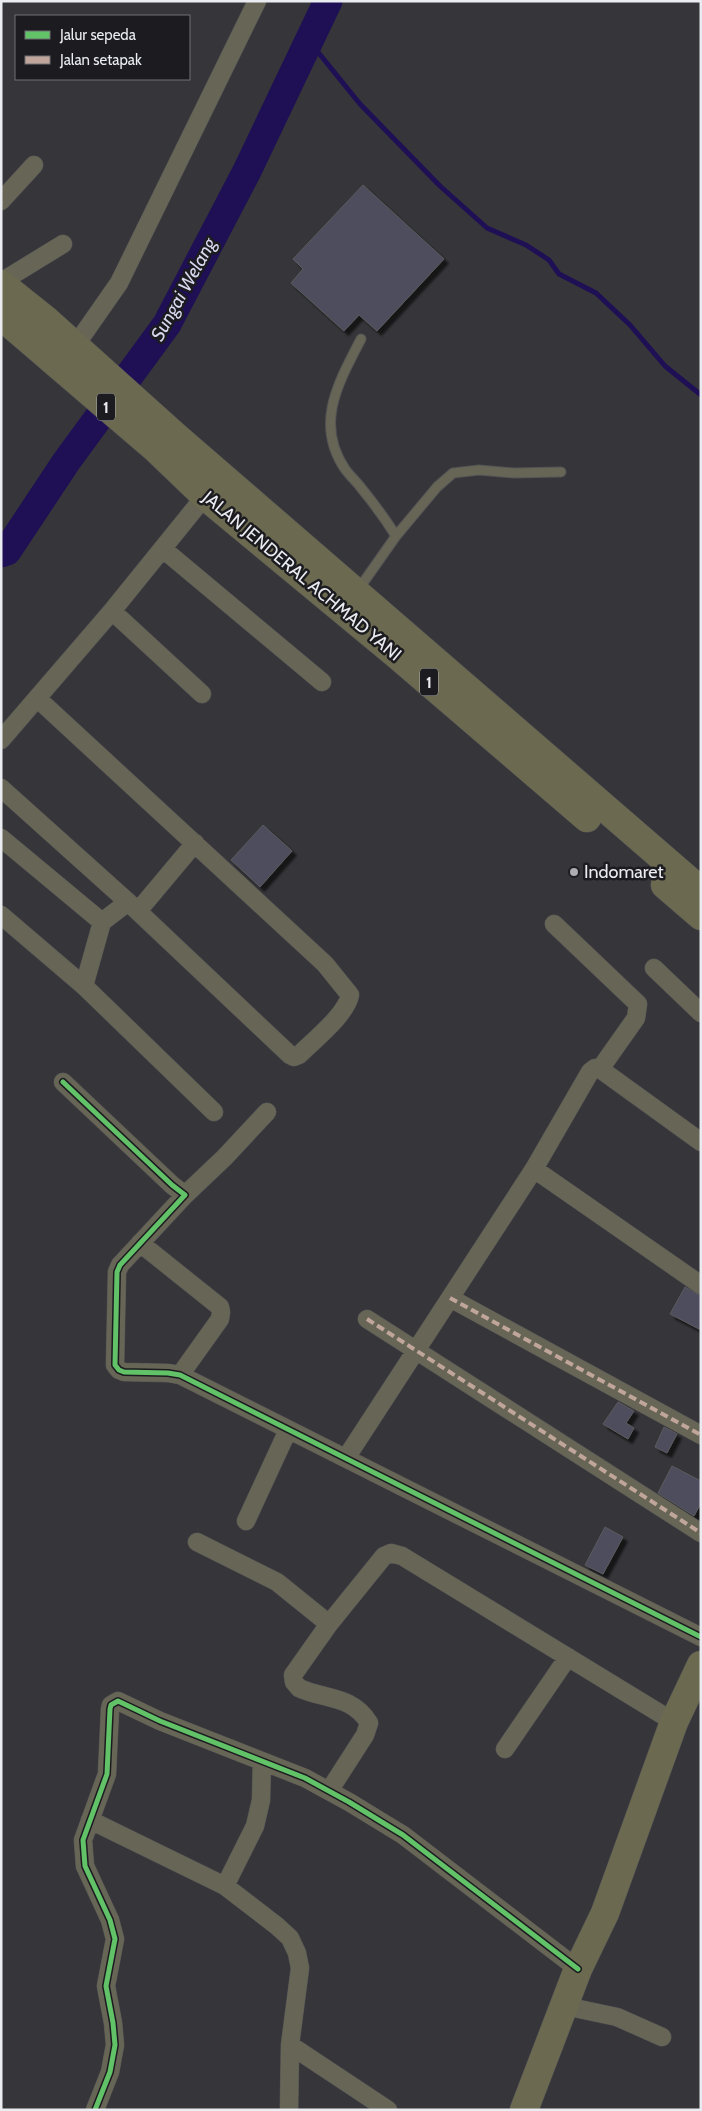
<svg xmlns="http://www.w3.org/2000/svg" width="702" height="2111" font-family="Cabin,sans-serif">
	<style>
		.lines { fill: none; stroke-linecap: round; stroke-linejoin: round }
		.stream { stroke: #1f0f54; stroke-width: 5 }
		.river { stroke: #1f0f54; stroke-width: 29 }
		.building { fill: #4e4d5d; stroke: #5a5b5e; filter: url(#shadow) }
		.lane-casing { stroke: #545456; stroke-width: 11 }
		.street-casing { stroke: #545456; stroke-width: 19 }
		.highway-casing { stroke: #545456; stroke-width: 29 }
		.lane { stroke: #676555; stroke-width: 9 }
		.street { stroke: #676555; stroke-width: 18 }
		.highway { stroke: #6b694f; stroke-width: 28 }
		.quiet { stroke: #c0a59a; stroke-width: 4; stroke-dasharray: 8 4; stroke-linecap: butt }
		.cycleway-casing { stroke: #1c1c20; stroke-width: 8 }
		.cycleway { stroke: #61c268; stroke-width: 5 }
		.poi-dot { fill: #acacb1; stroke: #1c1c20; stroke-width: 2 }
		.labels { text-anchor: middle; stroke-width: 5; stroke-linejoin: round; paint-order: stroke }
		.shield { fill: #1c1c20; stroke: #adaeb2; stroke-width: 1 }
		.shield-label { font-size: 16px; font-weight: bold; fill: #ebecf1 }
		.street-label { font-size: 18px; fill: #ebecf1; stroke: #1c1c20 }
		.poi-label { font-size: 18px; fill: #ebecf1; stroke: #1c1c20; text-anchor: start }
		.water-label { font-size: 19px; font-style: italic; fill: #d7d8ee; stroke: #1c1c20 }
	</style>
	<defs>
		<filter id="shadow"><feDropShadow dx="4.5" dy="4.5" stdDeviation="1" flood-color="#0009"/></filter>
	</defs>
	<rect width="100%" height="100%" fill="#36363a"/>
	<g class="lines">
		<path class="stream" d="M 309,41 L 360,104 L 440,186 L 487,228 L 526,245 L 549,260 L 559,274 L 596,293 L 630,325 L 665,366 L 701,395"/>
		<path class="river" d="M 1,553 L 7,551 L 66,462 L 167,324 L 247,171 L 328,1"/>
	</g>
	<path class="building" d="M 363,185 L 444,259 L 377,331 L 359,315 L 344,331 L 291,283 L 303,269 L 293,259 Z
		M 263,825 L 292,851 L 260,887 L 231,860 Z
		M 685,1287 L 701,1296 L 701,1330 L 670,1314 Z
		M 618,1402 L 634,1411 L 626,1423 L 634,1428 L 628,1439 L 603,1424 Z
		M 664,1427 L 677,1434 L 667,1453 L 655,1447 Z
		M 672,1466 L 701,1481 L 701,1503 L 694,1516 L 658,1493 Z
		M 605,1527 L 623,1537 L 603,1574 L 585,1565 Z"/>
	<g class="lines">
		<defs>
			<path id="lane" d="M 361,339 C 339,382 314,423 345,469 C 350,476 357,482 362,489 C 375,505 386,520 396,536
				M 358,590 L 396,536 L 437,487 L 453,473 L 479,470 L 514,473 L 561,472"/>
			<path id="street" d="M 1,201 L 34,165
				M 1,282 L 63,244
				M 75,346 L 119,283 L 257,1
				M 163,549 L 322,682
				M 112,611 L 202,694
				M 38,699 L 325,964 L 350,995 C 346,1015 314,1040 299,1055 L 294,1057 L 290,1055 L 128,902 L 102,922 L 84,986
				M 1,740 L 112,611 L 205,496
				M 1,788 L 128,902
				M 1,838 L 102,922
				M 138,911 L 195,843
				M 1,915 L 84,986 L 214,1112
				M 554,924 L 638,1004 L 636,1018 L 600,1069
				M 654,968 L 701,1013
				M 63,1082 L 172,1185 L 185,1195 L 120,1265 L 117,1272 L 115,1365 L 119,1370 L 124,1372 L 168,1373 L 180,1375 L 701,1637
				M 534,1169 L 701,1285
				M 185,1195 L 225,1157 L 267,1112
				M 140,1243 L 220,1307 L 221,1312 L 220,1319 L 180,1375
				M 450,1298 L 701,1435
				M 367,1319 L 701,1533
				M 346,1458 L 534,1169 L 590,1072 L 595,1068 L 600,1069 L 701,1142
				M 246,1521 L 288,1430
				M 197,1542 L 277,1582 L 329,1624
				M 505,1749 L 568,1657
				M 329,1791 L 365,1735 L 369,1723 C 352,1695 325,1700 299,1688 L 294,1682 L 293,1675 L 329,1624 L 384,1556 L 391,1553 L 402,1556 L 674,1722
				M 90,1820 L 225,1886 L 277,1926 L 290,1938 L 297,1953 L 300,1968 L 290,2045 L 289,2110
				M 225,1886 L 255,1826 L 261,1800 L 262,1761
				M 565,2006 L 617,2017 L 662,2037
				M 290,2045 L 388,2110
				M 95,2110 L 110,2072 L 115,2045 L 113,2023 L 106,1986 L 115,1939 L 110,1920 L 85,1866 L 83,1840 L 107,1774 L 110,1709 L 111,1705 L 118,1701 L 160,1721 L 305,1778 L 349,1802 L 403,1835 L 578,1969"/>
			<path id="highway" d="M 1,284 L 46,320 L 174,435 L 701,891
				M 1,316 L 156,449 L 205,496 L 397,655 L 587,818
				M 665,885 L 701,916
				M 524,2110 L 578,1969 L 605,1913 L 674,1722 L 701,1665"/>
		</defs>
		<use href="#lane" class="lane-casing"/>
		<use href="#street" class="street-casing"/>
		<use href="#highway" class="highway-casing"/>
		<use href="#lane" class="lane"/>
		<use href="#street" class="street"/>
		<use href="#highway" class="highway"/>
		<path class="quiet" d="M 450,1298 L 701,1435
			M 367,1319 L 701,1533"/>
		<defs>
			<path id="cycleway" d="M 63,1082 L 172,1185 L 185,1195 L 120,1265 L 117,1272 L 115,1365 L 119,1370 L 124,1372 L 168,1373 L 180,1375 L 701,1637
				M 95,2110 L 110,2072 L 115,2045 L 113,2023 L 106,1986 L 115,1939 L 110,1920 L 85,1866 L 83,1840 L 107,1774 L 110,1709 L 111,1705 L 118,1701 L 160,1721 L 305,1778 L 349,1802 L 403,1835 L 578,1969"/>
		</defs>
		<use href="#cycleway" class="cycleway-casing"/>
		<use href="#cycleway" class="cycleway"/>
	</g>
	<circle class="poi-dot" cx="574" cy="872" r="5"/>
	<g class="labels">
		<g class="shield">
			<rect x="97" y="393.5" width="18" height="27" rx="4"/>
			<rect x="420" y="668.5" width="18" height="27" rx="4"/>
		</g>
		<g class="shield-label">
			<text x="106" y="413">1</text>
			<text x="429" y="688">1</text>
		</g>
		<g class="street-label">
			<text transform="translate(302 576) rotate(40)" y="6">JALAN JENDERAL ACHMAD YANI</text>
		</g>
		<g class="poi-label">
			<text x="584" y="878">Indomaret</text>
		</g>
		<g class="water-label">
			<text transform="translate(183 289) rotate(-61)" y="7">Sungai Welang</text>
		</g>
	</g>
	<rect width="702" height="2111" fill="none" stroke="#ebecf1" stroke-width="5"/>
	<rect x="15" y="15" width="175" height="65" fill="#1c1c20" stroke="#6f6f74"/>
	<rect x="25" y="31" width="25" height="8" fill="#61c268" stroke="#6f6f74"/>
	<text x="60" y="40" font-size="15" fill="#ebecf1">Jalur sepeda</text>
	<rect x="25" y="56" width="25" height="8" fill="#c0a59a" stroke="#6f6f74"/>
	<text x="60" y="65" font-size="15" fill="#ebecf1">Jalan setapak</text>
</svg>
